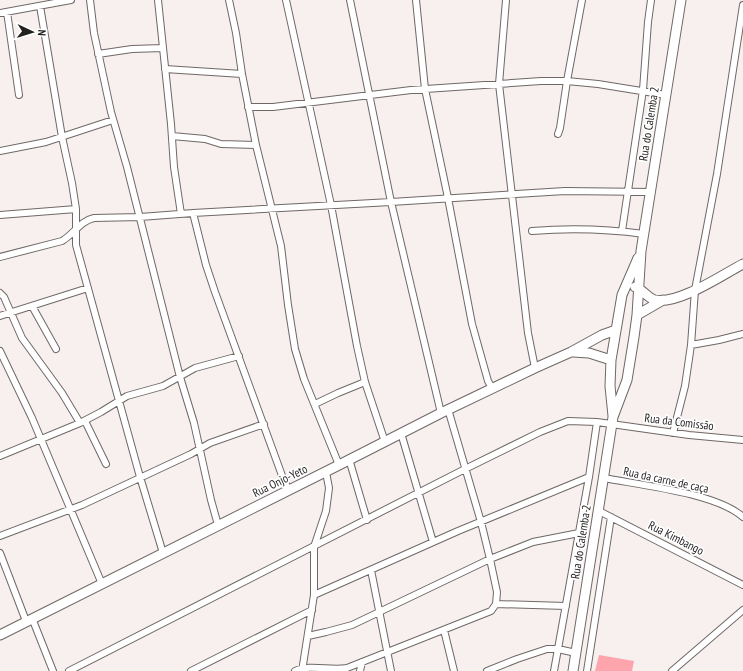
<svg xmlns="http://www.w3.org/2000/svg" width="743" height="671" font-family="'PT Sans Narrow',sans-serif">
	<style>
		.building { fill: #fea4ad }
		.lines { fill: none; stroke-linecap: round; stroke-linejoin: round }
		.street-casing { stroke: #6e6866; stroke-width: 8 }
		.secondary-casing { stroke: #6e6866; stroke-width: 11 }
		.street { stroke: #fff; stroke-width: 6 }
		.secondary { stroke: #fff; stroke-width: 9 }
		.labels { text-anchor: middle; stroke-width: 3.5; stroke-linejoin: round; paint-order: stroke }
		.street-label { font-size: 12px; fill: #221f1f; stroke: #fff }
	</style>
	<rect width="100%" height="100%" fill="#f7f0ee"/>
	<path class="building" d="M 599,655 L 634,661 L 632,671 L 595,671 Z"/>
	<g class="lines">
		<defs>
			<path id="street" d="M 90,0 L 94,33 L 111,112 L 127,167 L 180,377 L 194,423 L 211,500 L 218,525
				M 158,0 L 171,124 L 174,167 L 181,214
				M 229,0 L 236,33 L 242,74 L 256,145 L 281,246 L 288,305 L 295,349 L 304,379 L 339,465
				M 286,0 L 331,205 L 357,346 L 365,382 L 385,442
				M 350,0 L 391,202 L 441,413
				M 416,0 L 425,89 L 448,198 L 472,324 L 488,381 L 492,388
				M 506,0 L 499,84 L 528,333 L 535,368
				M 40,6 L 62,137 L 72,183 L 76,209 L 76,245 L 140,477 L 163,553
				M 7,12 L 19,95
				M 0,13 L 71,0
				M 98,54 L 132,49 L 163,48
				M 165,69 L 242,74
				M 248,107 L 273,107 L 411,90 L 541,81 L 567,81 L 598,84 L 666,95
				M 558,134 L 560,128 L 567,81 L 582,0
				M 172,136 L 205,139 L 221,144 L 256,145
				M 0,151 L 46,142 L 113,120
				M 193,213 L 206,265 L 215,292 L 284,481 L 289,490
				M 0,215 L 76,209
				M 532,231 C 570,228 607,229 644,234
				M 622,231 L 643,90 L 648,22 L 651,0
				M 0,257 L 62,241 C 74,234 80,221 94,218 L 140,217 L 193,213 L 391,202 L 565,191 L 651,192
				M 0,293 L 4,297 L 22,338 L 62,393 L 80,423
				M 32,306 L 56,349
				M 0,316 L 88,288
				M 691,345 L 719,340 L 743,334
				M 0,351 L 32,418 L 102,584
				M 315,404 L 338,393 L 365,382
				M 85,421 L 106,464
				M 401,433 L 433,542
				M 673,433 L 685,386 L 691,345 L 695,290 L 717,174 L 743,5
				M 0,456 L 80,423 L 101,412 L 127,396 L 163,386 L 195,368 L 239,356
				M 349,459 L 367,520
				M 604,478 C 640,485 716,493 743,517
				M 599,511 L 743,585
				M 0,536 L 82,505 L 191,454 L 210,443 L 264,424
				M 0,553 L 26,621
				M 371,570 L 391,671
				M 314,595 L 458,531 L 589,477
				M 496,604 L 566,606
				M 32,618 L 53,671
				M 444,630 L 454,671
				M 308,636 L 326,632 L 352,625 L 490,559 L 533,542 L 579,533
				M 69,671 L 465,469 L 540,432 L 568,421 L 597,422 L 689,435 L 743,440
				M 191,671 L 312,610
				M 295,671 C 310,664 330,671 347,668 L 491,611 L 496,604 L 497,592 L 490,559 L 481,522 L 448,409
				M 302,671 L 314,595 L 314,547 L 326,511 L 329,488 L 326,472
				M 360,671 L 362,662
				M 487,671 L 517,659 L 547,649 L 558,649 L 576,653
				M 554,671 L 589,477 L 597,422
				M 587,671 L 611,517
				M 672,671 L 743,610"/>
			<path id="secondary" d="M 635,287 C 643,289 647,298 655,300 C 678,305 722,275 743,264
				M 637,315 L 663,300
				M 573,352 L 589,353 L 611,360
				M 613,416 L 610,386 L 611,360 L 622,295 L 638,258
				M 0,635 L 339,465 L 441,413 L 535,368 L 571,352 L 602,335 L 616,330
				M 573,671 L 613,417 L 627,380 L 634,337 L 637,315 L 641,251 L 681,0"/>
		</defs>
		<use href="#street" class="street-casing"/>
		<use href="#secondary" class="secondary-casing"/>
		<use href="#street" class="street"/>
		<use href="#secondary" class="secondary"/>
	</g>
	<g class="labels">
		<g class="street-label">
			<text transform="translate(649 124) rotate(-81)" y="4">Rua do Calemba 2</text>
			<text transform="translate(679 422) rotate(7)" y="4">Rua da Comissão</text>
			<text transform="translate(666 480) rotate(12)" y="4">Rua da carne de caça</text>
			<text transform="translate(280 481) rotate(-26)" y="4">Rua Onjo-Yeto</text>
			<text transform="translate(676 538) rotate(27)" y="4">Rua Kimbango</text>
			<text transform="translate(581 542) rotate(-81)" y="4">Rua do Calemba 2</text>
		</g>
	</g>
	<g transform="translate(32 32) rotate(94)" stroke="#ffffff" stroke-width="3" paint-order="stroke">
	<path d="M0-3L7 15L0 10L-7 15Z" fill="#221f1f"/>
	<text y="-6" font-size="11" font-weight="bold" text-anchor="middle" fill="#221f1f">N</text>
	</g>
</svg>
